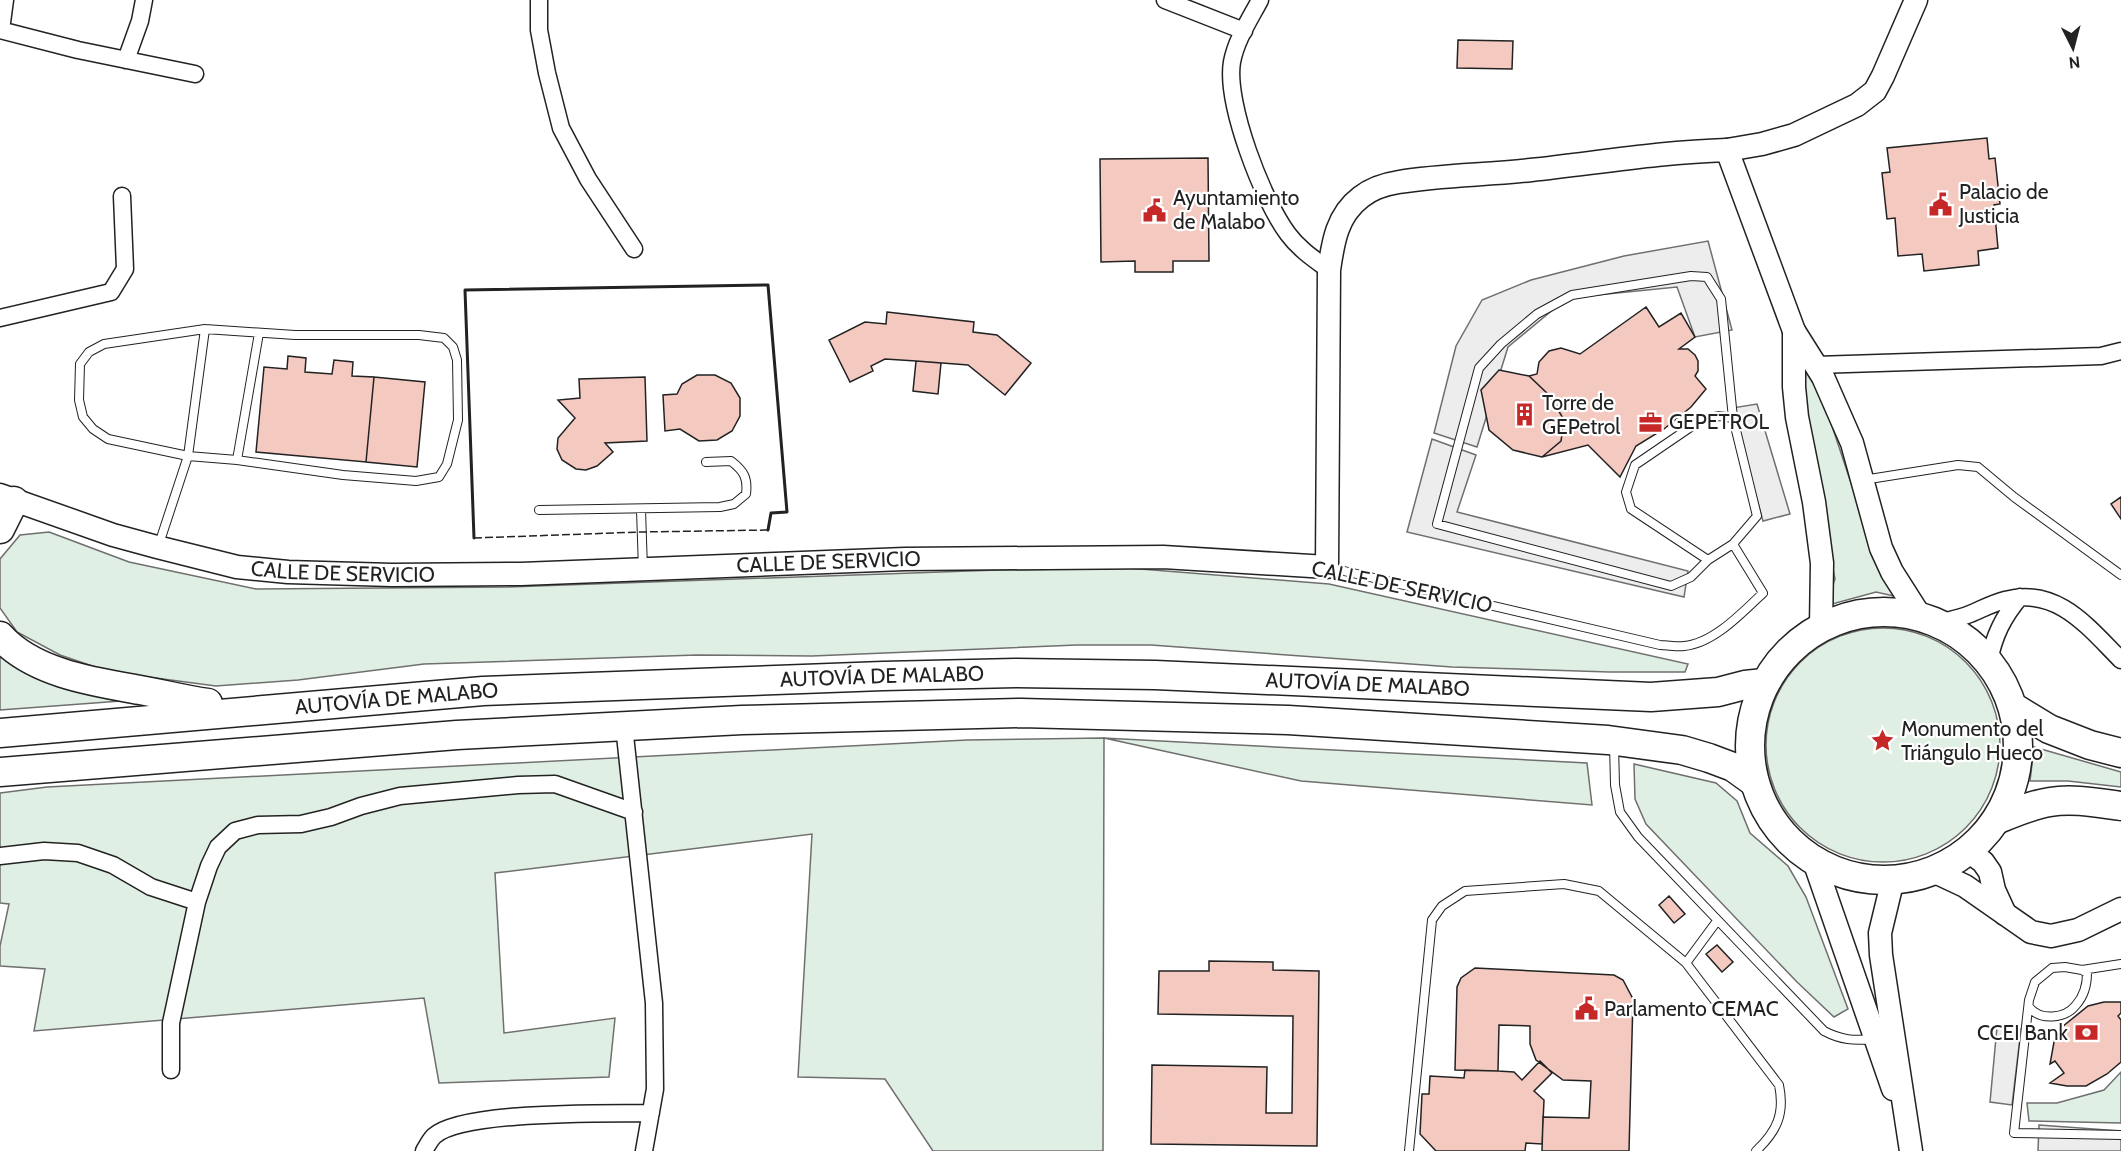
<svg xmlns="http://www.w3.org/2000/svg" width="2121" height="1151" font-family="Cabin,sans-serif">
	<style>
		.green { fill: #e0efe3; stroke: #6f6f6f; stroke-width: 1.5 }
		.parking { fill: #ededed; stroke: #6f6f6f; stroke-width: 1.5 }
		.building { fill: #f3c9c0; stroke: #222; stroke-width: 1.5 }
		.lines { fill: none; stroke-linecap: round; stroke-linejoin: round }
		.lane-casing { stroke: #222; stroke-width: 10 }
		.street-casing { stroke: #222; stroke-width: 19 }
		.secondary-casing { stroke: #222; stroke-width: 25 }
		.highway-casing { stroke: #222; stroke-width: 31 }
		.lane { stroke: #fff; stroke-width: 8 }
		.street { stroke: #fff; stroke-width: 16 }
		.secondary { stroke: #fff; stroke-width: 22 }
		.highway { stroke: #fff; stroke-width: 28 }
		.fence { stroke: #222; stroke-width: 1.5; stroke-dasharray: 8 3; stroke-linecap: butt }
		.wall { stroke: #222; stroke-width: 3 }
		.labels { text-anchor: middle; stroke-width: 4.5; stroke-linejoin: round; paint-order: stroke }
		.poi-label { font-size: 21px; fill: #222; stroke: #fff; text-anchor: start }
		.street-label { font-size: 21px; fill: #222; stroke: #fff }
	</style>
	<rect width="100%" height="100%" fill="#fff"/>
	<path class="green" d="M 1801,363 L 1822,396 L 1856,498 L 1898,597 L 1876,592 L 1825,606 L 1835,579 L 1799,391 Z
		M 49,532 L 129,562 L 256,589 L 508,587 L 998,570 L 1128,568 L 1329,584 L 1688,664 L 1685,672 L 1609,672 L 1452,667 L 1151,645 L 1077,645 L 812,656 L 697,655 L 424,664 L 298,680 L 216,686 L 110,672 L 60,655 L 17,632 L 0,608 L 0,559 L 20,535 Z
		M1766 745a117 117 0 1 1 234 0a117 117 0 1 1-234 0Z
		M 0,648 L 148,699 L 0,710 Z
		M 1103,738 L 1587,763 L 1592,805 L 1301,781 L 1104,738 L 1103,1151 L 933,1151 L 885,1079 L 798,1077 L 812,834 L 495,873 L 504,1033 L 615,1018 L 609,1077 L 439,1083 L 424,998 L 34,1031 L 45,969 L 0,966 L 0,946 L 9,904 L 0,903 L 0,793 L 47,787 L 967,740 Z
		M 2034,747 L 2121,772 L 2121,787 L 2068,781 L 2030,781 Z
		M 1634,764 L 1716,783 L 1737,801 L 1750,833 L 1788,866 L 1806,897 L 1848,1009 L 1834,1017 L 1797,982 L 1646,824 L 1635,799 Z
		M 2121,1072 L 2121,1123 L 2029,1121 L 2027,1103 L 2057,1103 L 2104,1090 Z"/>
	<path class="parking" d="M 1708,241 L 1732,330 L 1695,337 L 1677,287 L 1567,298 L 1508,347 L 1477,447 L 1434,433 L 1456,346 L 1482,300 L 1531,280 L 1624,256 Z
		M 1757,404 L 1790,514 L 1763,521 L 1732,408 Z
		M 1432,439 L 1476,455 L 1457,512 L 1688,571 L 1684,597 L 1407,532 Z
		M 1997,1027 L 2021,1029 L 2012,1105 L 1990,1102 Z
		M 2039,1125 L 2121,1131 L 2121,1151 L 2038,1151 Z"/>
	<path class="building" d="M 1458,40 L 1513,41 L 1512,69 L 1457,68 Z
		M 1987,138 L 1989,159 L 1995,158 L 2000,204 L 1994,205 L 1998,248 L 1978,251 L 1979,265 L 1924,271 L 1922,254 L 1898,256 L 1895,218 L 1887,219 L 1882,173 L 1890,172 L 1887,148 Z
		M 1208,158 L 1209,261 L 1173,261 L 1173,272 L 1135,272 L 1135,261 L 1101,262 L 1100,159 Z
		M 1646,307 L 1659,327 L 1681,313 L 1695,337 L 1679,349 L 1688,349 L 1695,355 L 1698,361 L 1698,371 L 1695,376 L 1706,389 L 1691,407 L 1664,429 L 1636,446 L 1620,477 L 1588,445 L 1542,457 L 1513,450 L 1489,430 L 1481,390 L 1499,370 L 1529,376 L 1537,374 L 1539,362 L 1549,351 L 1561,348 L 1580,354 Z
		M 887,312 L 974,322 L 973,332 L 997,335 L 1031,363 L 1005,395 L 968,365 L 916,361 L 885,359 L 871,366 L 873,371 L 850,382 L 829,340 L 865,322 L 886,324 Z
		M 288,356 L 306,358 L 305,372 L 332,374 L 334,360 L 353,362 L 352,376 L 374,377 L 366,462 L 256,452 L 264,367 L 287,369 Z
		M 916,361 L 941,363 L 938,394 L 913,391 Z
		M 1499,370 L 1529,376 L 1550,396 L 1564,420 L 1561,441 L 1542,457 L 1513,450 L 1489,430 L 1481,390 Z
		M 697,375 L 715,375 L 731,383 L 740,398 L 740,416 L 732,431 L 717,440 L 699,441 L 680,429 L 665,431 L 663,395 L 677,394 L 682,384 Z
		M 374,377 L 425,382 L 417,467 L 366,462 Z
		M 645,377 L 647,441 L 605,443 L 613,452 L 597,466 L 586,470 L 576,469 L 562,460 L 557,449 L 558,438 L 575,418 L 558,400 L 580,398 L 579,379 Z
		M 2121,497 L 2121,519 L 2111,504 Z
		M 1669,896 L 1685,914 L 1674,923 L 1659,905 Z
		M 1717,945 L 1733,962 L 1722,972 L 1706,954 Z
		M 1209,961 L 1273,962 L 1273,970 L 1319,971 L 1317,1146 L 1151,1144 L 1152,1065 L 1267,1067 L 1266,1113 L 1292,1113 L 1293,1016 L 1158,1014 L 1159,971 L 1209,971 Z
		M 1475,968 L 1614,975 L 1623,980 L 1633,999 L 1629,1151 L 1542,1151 L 1543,1117 L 1589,1118 L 1591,1081 L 1563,1080 L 1536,1060 L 1530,1044 L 1530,1026 L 1499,1025 L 1498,1071 L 1455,1070 L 1457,987 L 1461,978 Z
		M 2104,1002 L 2121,1002 L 2121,1013 L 2118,1016 L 2121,1020 L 2121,1062 L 2107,1074 L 2086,1086 L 2067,1086 L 2050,1083 L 2064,1073 L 2055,1061 L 2050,1064 L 2054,1042 L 2062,1027 L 2088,1006 Z
		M 1540,1061 L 1552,1073 L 1534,1091 L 1544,1100 L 1542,1144 L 1526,1143 L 1525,1151 L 1436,1151 L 1420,1134 L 1422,1094 L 1429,1094 L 1430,1076 L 1464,1078 L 1465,1070 L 1498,1071 L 1514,1072 L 1522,1080 Z"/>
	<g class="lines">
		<defs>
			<path id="lane" d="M 205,329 L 295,335 L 419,335 L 444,338 L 453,347 L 457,360 L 458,420 L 447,464 L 439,477 L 416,481 L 343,475 L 237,460 L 188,456 L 108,439 L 93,429 L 83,417 L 79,400 L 80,364 L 89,352 L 104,344 Z
				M 237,460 L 259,333
				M 1863,480 L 1958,465 L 1978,467 L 2014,497 L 2121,575
				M 539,510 L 720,507 L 734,504 L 746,494 C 748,478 744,471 731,461 L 706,462
				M 641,510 L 643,569
				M 158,547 L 188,456 L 205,329
				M 1708,560 L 1691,577 L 1671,586 L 1437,524 L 1479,368 L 1501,344 L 1537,314 L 1572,295 L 1691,276 L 1707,277 L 1721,299 L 1733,418
				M 1327,567 L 1660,645 C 1668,645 1677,647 1684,646 C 1713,644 1743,612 1763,593 L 1733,544 L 1757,516 L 1733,418 L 1719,416 L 1701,420 L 1635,465 L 1626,492 L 1631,509 L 1708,560 L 1733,544
				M 1614,744 L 1615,785 L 1620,812 L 1638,837 L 1824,1031 C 1841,1040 1854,1041 1873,1039
				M 1717,921 L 1686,963 L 1779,1085 C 1785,1114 1777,1131 1756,1151
				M 2121,964 L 2082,970 L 2065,967 L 2052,968 L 2035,982 L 2029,1000 L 2014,1133 L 2121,1135
				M 2029,1007 C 2040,1021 2065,1019 2076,1005 C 2084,996 2087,985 2087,973 L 2082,970
				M 1409,1151 L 1432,920 L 1442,906 L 1465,891 L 1564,884 L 1599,891 L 1686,963"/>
			<path id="street" d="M 539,0 L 539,30 L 547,73 L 561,128 L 588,179 L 634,249
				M 1165,0 L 1244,31
				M 1260,0 C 1250,19 1236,40 1232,62 C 1225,103 1263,201 1288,234 C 1299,249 1314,259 1329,270
				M 0,30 L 78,50 L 195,74
				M 1,30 L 5,0
				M 126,60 L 140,21 L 144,0
				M 0,318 L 111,292 L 125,269 L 122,196
				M 1816,365 L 2101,356 L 2121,351
				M 1939,623 C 1950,620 1960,618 1970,614 C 1982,609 1993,603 2005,600 C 2057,586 2088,627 2121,660
				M 1989,661 C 1994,636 2003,617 2020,597
				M 624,726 L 654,1003 L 655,1089 L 644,1151
				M 0,856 L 44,851 L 78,853 L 113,865 L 151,887 L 197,902
				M 171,1070 L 171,1023 L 197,902 L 209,866 L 218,847 L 235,831 L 258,825 L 301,824 L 331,817 L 361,806 L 400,796 L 518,785 L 555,784 L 634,812
				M 424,1151 C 427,1146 430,1140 434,1136 C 463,1110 609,1114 651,1113"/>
			<g id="secondary">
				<path d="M 1727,150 L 1762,144 L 1794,135 L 1857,105 L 1875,91 L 1883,76 L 1916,0"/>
				<path d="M 1794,331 L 1794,387 L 1797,417 L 1814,502 L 1822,563 L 1821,627"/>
				<path id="s1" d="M 0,495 L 113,535 L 157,547 L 237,567 L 288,572 L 392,575 L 521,574 L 905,559 L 1163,557 L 1327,567 L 1329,270 C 1333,242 1337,215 1361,197 C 1371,189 1386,184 1399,182 C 1442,175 1487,175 1531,170 C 1596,163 1661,152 1727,150 L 1794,331 L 1823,377 L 1852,443 L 1881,548 L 1892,572 L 1920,616"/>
				<path d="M 1968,851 L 1983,862 L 1990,872 L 1994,890 L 2005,914"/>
				<path d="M 1814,861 L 1893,1089"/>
				<path d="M 1933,871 L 1965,886 L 2031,932 L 2051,936 L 2078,930 L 2121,909"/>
				<path d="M 1893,879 L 1880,933 L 1881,955 L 1911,1151"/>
			</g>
			<g id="highway">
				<path d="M 0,529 L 14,501"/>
				<circle cx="1884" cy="746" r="134"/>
				<path d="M 0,636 C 33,673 94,682 140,690 C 163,694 185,700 208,703"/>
				<path d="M 2013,707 L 2049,729 L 2090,745 L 2121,753"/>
				<path id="s2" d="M 0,733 L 483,691 L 883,676 L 1016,673 L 1155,675 L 1651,697 L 1718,692 L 1745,685 L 1764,683"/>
				<path d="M 0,772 L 457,735 L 742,720 L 1021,713 L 1288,720 L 1608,740 L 1682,750 L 1709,758 L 1733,767 L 1754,782"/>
				<path d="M 1996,820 C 2013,813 2031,805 2050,802 C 2073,798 2098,803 2121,806"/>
			</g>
		</defs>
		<use href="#lane" class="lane-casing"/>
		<use href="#street" class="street-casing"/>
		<use href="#secondary" class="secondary-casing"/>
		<use href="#highway" class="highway-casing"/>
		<use href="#lane" class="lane"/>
		<use href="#street" class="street"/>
		<use href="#secondary" class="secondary"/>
		<use href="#highway" class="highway"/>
		<path class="fence" d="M 474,538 L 641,532 L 768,530"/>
		<path class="wall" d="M 474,538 L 465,290 L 768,285 L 787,512 L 771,513 L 768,530"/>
	</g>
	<defs>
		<symbol id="civic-bare" viewBox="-9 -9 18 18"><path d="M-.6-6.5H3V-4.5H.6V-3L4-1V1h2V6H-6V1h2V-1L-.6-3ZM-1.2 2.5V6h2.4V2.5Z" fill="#c62828" stroke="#fff" stroke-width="2.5" paint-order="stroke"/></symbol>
		<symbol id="building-bare" viewBox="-9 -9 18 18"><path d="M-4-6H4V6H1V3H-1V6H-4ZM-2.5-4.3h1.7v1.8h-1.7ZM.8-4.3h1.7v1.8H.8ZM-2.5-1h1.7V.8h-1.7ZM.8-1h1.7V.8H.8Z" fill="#c62828" stroke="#fff" stroke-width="2.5" paint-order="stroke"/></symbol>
		<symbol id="office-bare" viewBox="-9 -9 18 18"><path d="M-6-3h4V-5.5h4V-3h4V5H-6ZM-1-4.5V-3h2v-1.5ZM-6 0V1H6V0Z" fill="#c62828" stroke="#fff" stroke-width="2.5" paint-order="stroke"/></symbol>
		<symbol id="sight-bare" viewBox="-9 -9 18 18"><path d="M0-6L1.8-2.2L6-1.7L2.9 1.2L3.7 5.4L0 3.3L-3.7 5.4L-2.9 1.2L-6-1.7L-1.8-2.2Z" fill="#c62828" stroke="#fff" stroke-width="2.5" paint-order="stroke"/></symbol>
		<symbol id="bank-bare" viewBox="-9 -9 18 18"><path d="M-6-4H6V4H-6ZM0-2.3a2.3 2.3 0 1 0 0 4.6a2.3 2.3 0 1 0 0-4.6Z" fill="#c62828" stroke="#fff" stroke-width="2.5" paint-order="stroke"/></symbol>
	</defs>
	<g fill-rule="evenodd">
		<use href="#civic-bare" x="1924" y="188" width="33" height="33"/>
		<use href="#civic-bare" x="1138" y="194" width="33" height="33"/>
		<use href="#building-bare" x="1508" y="398" width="33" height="33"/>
		<use href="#office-bare" x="1634" y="406" width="33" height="33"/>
		<use href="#sight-bare" x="1866" y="724" width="33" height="33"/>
		<use href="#civic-bare" x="1570" y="992" width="33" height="33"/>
		<use href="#bank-bare" x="2070" y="1016" width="33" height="33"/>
	</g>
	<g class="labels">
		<g class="poi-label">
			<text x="1959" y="199">Palacio de<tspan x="1959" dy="24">Justicia</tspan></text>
			<text x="1173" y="205">Ayuntamiento<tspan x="1173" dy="24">de Malabo</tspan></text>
			<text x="1542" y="410">Torre de<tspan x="1542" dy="24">GEPetrol</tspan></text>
			<text x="1669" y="429">GEPETROL</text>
			<text x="1901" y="736">Monumento del<tspan x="1901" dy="24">Triángulo Hueco</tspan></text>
			<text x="1604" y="1016">Parlamento CEMAC</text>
			<text x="2068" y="1040" text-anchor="end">CCEI Bank</text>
		</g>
		<g class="street-label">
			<text dy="7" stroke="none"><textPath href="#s1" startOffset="840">CALLE DE SERVICIO</textPath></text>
			<text dy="7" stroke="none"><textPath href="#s1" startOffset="354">CALLE DE SERVICIO</textPath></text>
			<text transform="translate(1402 587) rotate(12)" y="7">CALLE DE SERVICIO</text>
			<text dy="7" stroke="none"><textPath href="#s2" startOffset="884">AUTOVÍA DE MALABO</textPath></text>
			<text dy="7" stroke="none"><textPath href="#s2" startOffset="1370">AUTOVÍA DE MALABO</textPath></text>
			<text dy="7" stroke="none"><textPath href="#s2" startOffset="398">AUTOVÍA DE MALABO</textPath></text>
		</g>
	</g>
	<g transform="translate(2073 48) rotate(174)" stroke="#ffffff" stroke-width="4.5" paint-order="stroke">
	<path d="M0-4.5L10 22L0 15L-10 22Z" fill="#222222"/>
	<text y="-9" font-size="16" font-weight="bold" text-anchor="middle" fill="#222222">N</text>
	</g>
</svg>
